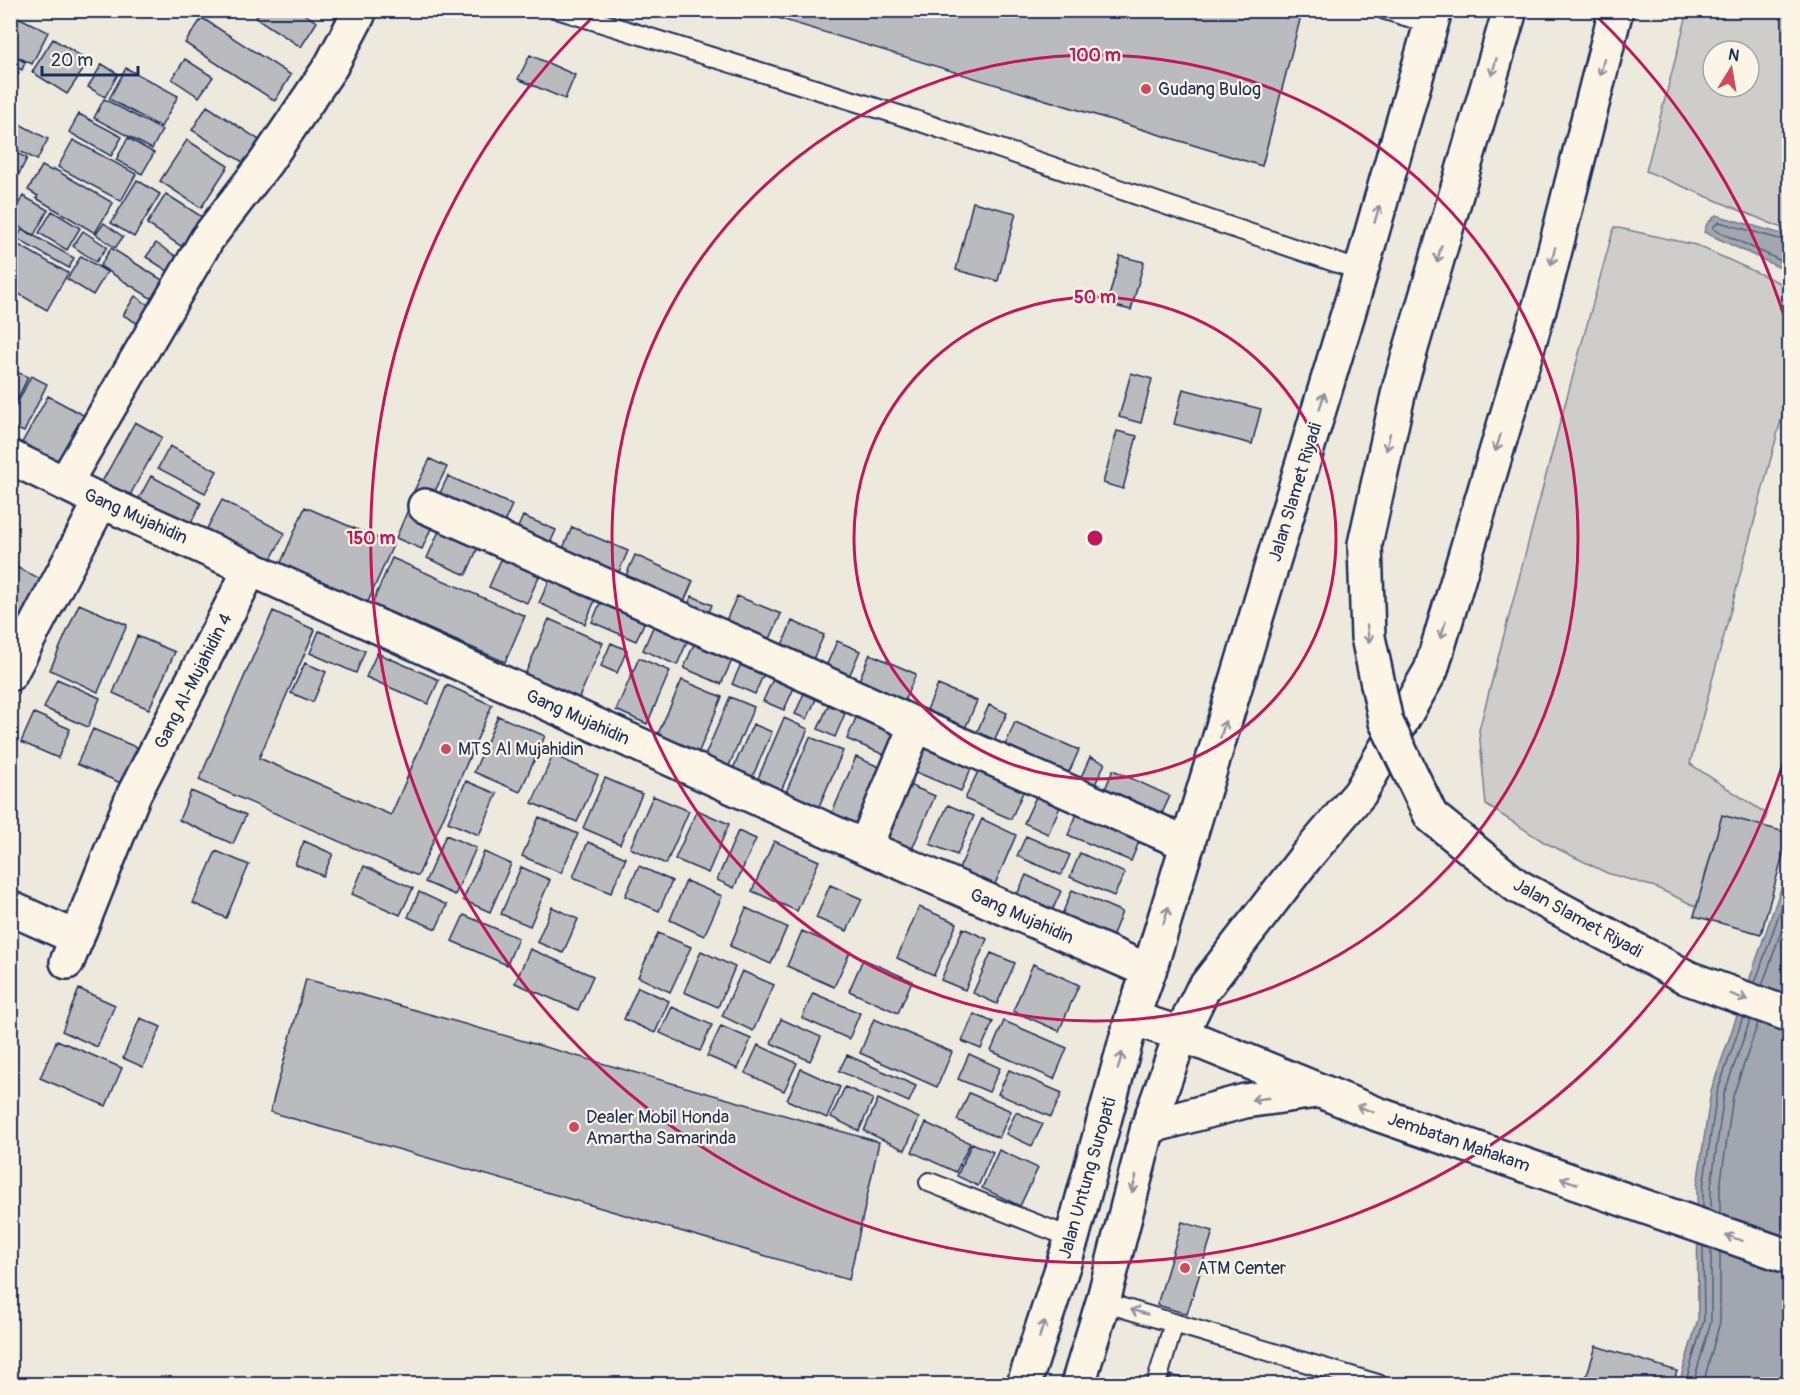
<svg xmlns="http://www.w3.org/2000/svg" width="1800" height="1395" font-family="Pangolin,sans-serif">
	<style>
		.green { fill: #cfcdca; stroke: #757e94; stroke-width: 1.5; fill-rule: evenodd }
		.water { fill: #a2a7af; stroke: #6c778f; stroke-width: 1.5 }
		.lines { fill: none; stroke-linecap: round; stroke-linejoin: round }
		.shore { stroke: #515f7e; stroke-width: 1.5 }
		.building { fill: #babbbe; stroke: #1b2f5e; stroke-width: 1.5 }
		.lane-casing { stroke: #1b2f5e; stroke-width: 22 }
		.street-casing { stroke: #1b2f5e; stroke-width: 38 }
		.secondary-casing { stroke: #1b2f5e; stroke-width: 38 }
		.highway-casing { stroke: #1b2f5e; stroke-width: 38 }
		.lane { stroke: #fcf5e5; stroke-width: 18 }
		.street { stroke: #fcf5e5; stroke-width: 33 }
		.secondary { stroke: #fcf5e5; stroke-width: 33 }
		.highway { stroke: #fcf5e5; stroke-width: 33 }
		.highway-bridge-casing { stroke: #1b2f5e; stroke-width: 38; stroke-linecap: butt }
		.highway-bridge { stroke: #fcf5e5; stroke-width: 33 }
		.oneway { stroke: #8c92a2 }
		.ring { fill: none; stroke: #c2185b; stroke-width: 3 }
		.poi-dot { fill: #d1495b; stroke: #fcf5e5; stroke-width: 2 }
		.labels { text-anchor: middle; stroke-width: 4.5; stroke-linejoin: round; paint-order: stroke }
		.poi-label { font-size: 18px; fill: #1b2f5e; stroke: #fcf5e5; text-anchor: start }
		.street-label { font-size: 18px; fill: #1b2f5e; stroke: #fcf5e5 }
		.centre { fill: #c2185b; stroke: #fcf5e5; stroke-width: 3 }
		.ring-label { font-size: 18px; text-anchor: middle; font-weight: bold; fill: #c2185b; stroke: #fcf5e5; stroke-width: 4.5; stroke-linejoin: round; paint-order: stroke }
	</style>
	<rect width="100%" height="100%" fill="#eee9dd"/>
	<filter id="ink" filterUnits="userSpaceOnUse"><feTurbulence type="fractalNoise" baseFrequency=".0167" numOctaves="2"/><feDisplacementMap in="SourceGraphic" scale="12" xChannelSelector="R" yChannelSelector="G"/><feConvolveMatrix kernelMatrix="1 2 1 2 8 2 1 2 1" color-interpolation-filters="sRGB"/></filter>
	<g filter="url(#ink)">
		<path class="green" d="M 1688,11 L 1789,11 L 1789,231 L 1646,171 ZM 1713,51 L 1749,51 L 1749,87 L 1713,87 Z
			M 1614,227 L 1696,245 L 1789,287 L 1789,390 L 1690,764 L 1767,814 L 1732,920 L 1691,904 L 1655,887 L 1607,873 L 1544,842 L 1486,805 L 1479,730 L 1559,426 Z"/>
		<path class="water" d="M 1716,215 L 1789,236 L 1789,272 L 1704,232 L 1707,224 Z
			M 1789,865 L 1789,1384 L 1679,1384 L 1698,1319 L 1697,1186 L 1711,1091 Z"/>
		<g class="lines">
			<path class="shore" d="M 1790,242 L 1719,222 L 1713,227 L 1715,230 L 1790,265
				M 1755,983 L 1790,883
				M 1762,986 L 1790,906
				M 1703,1208 L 1703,1187 L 1717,1093 L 1743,1017
				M 1711,1211 L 1711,1187 L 1724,1094 L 1750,1020
				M 1720,1214 L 1720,1188 L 1733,1096 L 1758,1023
				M 1685,1384 L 1704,1320 L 1703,1246
				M 1693,1384 L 1711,1321 L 1711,1249
				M 1703,1384 L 1720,1322 L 1720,1252"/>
		</g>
		<path class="building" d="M 261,10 L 298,10 L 317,22 L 301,47 L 256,18 Z
			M 752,10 L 1296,10 L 1302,12 L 1262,166 Z
			M 10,13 L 48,32 L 32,64 L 10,53 Z
			M 202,18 L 291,75 L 275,101 L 185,43 Z
			M 53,39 L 89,61 L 67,94 L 32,72 Z
			M 10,54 L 25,62 L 22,70 L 10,64 Z
			M 530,55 L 575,75 L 565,99 L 518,79 Z
			M 185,59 L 213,77 L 199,97 L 172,79 Z
			M 102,64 L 118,74 L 105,97 L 88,87 Z
			M 10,68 L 19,72 L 10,89 Z
			M 126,68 L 178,96 L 161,127 L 109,99 Z
			M 104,99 L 162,130 L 152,149 L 94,118 Z
			M 207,106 L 267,145 L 252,168 L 192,130 Z
			M 79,114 L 122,137 L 111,156 L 69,132 Z
			M 10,119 L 48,139 L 37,160 L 10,146 Z
			M 128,138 L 154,153 L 142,174 L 116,160 Z
			M 73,140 L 136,174 L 121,201 L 58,167 Z
			M 187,140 L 228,166 L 201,208 L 160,181 Z
			M 10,150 L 27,158 L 12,188 L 10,187 Z
			M 42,166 L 52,171 L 54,169 L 113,203 L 95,233 L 36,198 L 38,196 L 28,190 Z
			M 137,180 L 160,194 L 134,237 L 111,223 Z
			M 166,194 L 210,222 L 190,252 L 147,224 Z
			M 23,196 L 48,210 L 34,235 L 10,222 L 10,218 Z
			M 973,202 L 1016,213 L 998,281 L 956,270 Z
			M 52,211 L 80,228 L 67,250 L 39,233 Z
			M 104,223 L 123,237 L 115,248 L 96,234 Z
			M 22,229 L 74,258 L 69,268 L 17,239 Z
			M 83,231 L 107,247 L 96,262 L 73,246 Z
			M 10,240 L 68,273 L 47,310 L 10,289 Z
			M 156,243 L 189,265 L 180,279 L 146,257 Z
			M 111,248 L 175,288 L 163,306 L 100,266 Z
			M 81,256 L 107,272 L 93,295 L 67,279 Z
			M 1120,256 L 1144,262 L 1131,310 L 1107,304 Z
			M 135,296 L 156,310 L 145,328 L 123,315 Z
			M 10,369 L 28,377 L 10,415 Z
			M 1131,373 L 1152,379 L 1141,423 L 1119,417 Z
			M 31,376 L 47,384 L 24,432 L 10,426 L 10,418 Z
			M 1183,389 L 1261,409 L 1252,444 L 1174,424 Z
			M 48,396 L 89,418 L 59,473 L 18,450 Z
			M 135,422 L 162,437 L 125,504 L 98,489 Z
			M 1117,431 L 1137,436 L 1123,489 L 1103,483 Z
			M 170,446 L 217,471 L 205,493 L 158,468 Z
			M 430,459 L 447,467 L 430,501 L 413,493 Z
			M 151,476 L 201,503 L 188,529 L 137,502 Z
			M 448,476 L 512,505 L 500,532 L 435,504 Z
			M 222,500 L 285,533 L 265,570 L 203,536 Z
			M 410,505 L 436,517 L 422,549 L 396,538 Z
			M 305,507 L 393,545 L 367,604 L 280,565 Z
			M 523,516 L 556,530 L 544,557 L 511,543 Z
			M 444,520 L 483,536 L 466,575 L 427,558 Z
			M 572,527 L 628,551 L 614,583 L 559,558 Z
			M 506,548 L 544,565 L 527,603 L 489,587 Z
			M 635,555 L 693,581 L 678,615 L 620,589 Z
			M 392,558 L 525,616 L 505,662 L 372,604 Z
			M 10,564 L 47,582 L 10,659 Z
			M 555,568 L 600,588 L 585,624 L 539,603 Z
			M 604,594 L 648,614 L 636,641 L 592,622 Z
			M 692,596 L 712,605 L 704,623 L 684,614 Z
			M 737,596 L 781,614 L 766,648 L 722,629 Z
			M 79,604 L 127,625 L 98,692 L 50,670 Z
			M 273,611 L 315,630 L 259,758 L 391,815 L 447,685 L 492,705 L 418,876 L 199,780 Z
			M 657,618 L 691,633 L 677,665 L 643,650 Z
			M 549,619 L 603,643 L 577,702 L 523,679 Z
			M 792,621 L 824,635 L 809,668 L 778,655 Z
			M 319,631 L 365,651 L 356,673 L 310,653 Z
			M 137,636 L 175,652 L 149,709 L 113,693 Z
			M 696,639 L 734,656 L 721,684 L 684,668 Z
			M 837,641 L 860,651 L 844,688 L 821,678 Z
			M 611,643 L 627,650 L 617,673 L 601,666 Z
			M 377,653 L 439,680 L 428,704 L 366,677 Z
			M 870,654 L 916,674 L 899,713 L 854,692 Z
			M 745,655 L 768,664 L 755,694 L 732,684 Z
			M 639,658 L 670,671 L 647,724 L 616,710 Z
			M 305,663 L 326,672 L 313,702 L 291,693 Z
			M 777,670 L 798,679 L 784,710 L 763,701 Z
			M 57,679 L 100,698 L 88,727 L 44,708 Z
			M 682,680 L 722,697 L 694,763 L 653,745 Z
			M 808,684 L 820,690 L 807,719 L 795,714 Z
			M 938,685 L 977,701 L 961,738 L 922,721 Z
			M 730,697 L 754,707 L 728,768 L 704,758 Z
			M 832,697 L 849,704 L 835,737 L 818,729 Z
			M 989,705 L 1007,713 L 990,749 L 973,741 Z
			M 860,708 L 908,728 L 894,759 L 847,739 Z
			M 34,713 L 70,729 L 58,758 L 21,742 Z
			M 498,716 L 545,736 L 520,792 L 474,772 Z
			M 784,718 L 808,729 L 777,800 L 753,790 Z
			M 1015,722 L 1079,750 L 1065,781 L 1002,753 Z
			M 753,724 L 772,732 L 747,789 L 728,780 Z
			M 93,729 L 138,748 L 123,784 L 77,764 Z
			M 918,735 L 975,760 L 961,791 L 904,767 Z
			M 810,737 L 843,751 L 816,813 L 783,799 Z
			M 553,755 L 598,775 L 577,822 L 532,803 Z
			M 856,757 L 891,772 L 866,831 L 831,815 Z
			M 1090,757 L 1105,763 L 1091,793 L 1077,786 Z
			M 983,761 L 1028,781 L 1011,819 L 965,799 Z
			M 1113,770 L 1170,796 L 1156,826 L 1100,801 Z
			M 605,778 L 642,794 L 620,844 L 583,828 Z
			M 466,781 L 497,794 L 479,835 L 448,822 Z
			M 902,782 L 935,796 L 909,856 L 875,842 Z
			M 1040,788 L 1064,798 L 1048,834 L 1024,823 Z
			M 191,791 L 246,815 L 233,844 L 179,820 Z
			M 653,796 L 689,811 L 666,864 L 630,848 Z
			M 948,805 L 974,816 L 957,855 L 930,844 Z
			M 1081,805 L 1143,832 L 1131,861 L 1068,835 Z
			M 697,810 L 729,824 L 708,873 L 675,859 Z
			M 1722,815 L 1789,833 L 1761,934 L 1694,916 Z
			M 539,817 L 578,834 L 561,873 L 522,856 Z
			M 982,819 L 1016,835 L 992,891 L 956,875 Z
			M 738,831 L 756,839 L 734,888 L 717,880 Z
			M 446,835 L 476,848 L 455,895 L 425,882 Z
			M 1026,836 L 1070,855 L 1061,875 L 1017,856 Z
			M 304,841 L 333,854 L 323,876 L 295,864 Z
			M 774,841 L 819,861 L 797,911 L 752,891 Z
			M 588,842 L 626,858 L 611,893 L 573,877 Z
			M 216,851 L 249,865 L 226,918 L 193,903 Z
			M 484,852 L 511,864 L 490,912 L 463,900 Z
			M 1080,853 L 1125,873 L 1114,896 L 1070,877 Z
			M 364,866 L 413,888 L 400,915 L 352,894 Z
			M 639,866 L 672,881 L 659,911 L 625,896 Z
			M 521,867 L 550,880 L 530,926 L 501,914 Z
			M 1026,875 L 1061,891 L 1046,924 L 1011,908 Z
			M 686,881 L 722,896 L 704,936 L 670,920 Z
			M 830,885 L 862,899 L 847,931 L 816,918 Z
			M 1072,890 L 1122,912 L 1109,944 L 1059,922 Z
			M 419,892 L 447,905 L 436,929 L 408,917 Z
			M 552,907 L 578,919 L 563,953 L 537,942 Z
			M 919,907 L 957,923 L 934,975 L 897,958 Z
			M 746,908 L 787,927 L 771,964 L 730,946 Z
			M 464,915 L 518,938 L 507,965 L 452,941 Z
			M 963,928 L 987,939 L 965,990 L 941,980 Z
			M 802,931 L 850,952 L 834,987 L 787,966 Z
			M 658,933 L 691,947 L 670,992 L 638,977 Z
			M 530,949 L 593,976 L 578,1010 L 515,983 Z
			M 701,951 L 735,967 L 718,1007 L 684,992 Z
			M 991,953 L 1015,963 L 997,1004 L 973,993 Z
			M 863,959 L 912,981 L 898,1013 L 849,991 Z
			M 1033,964 L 1079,985 L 1059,1031 L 1013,1011 Z
			M 742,971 L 774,985 L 753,1031 L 722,1016 Z
			M 306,979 L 879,1142 L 849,1280 L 270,1112 Z
			M 638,987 L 669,1001 L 655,1033 L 624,1019 Z
			M 79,989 L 115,1005 L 97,1047 L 62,1031 Z
			M 813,993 L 860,1013 L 849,1039 L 802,1018 Z
			M 672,1007 L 712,1025 L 700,1051 L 660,1033 Z
			M 974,1014 L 993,1022 L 981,1049 L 962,1041 Z
			M 140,1018 L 161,1027 L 143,1067 L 123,1058 Z
			M 781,1019 L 821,1037 L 810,1061 L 771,1043 Z
			M 874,1019 L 952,1052 L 937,1087 L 860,1053 Z
			M 1004,1021 L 1067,1048 L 1054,1079 L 991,1051 Z
			M 721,1026 L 751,1039 L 738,1069 L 707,1056 Z
			M 57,1040 L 122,1068 L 106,1106 L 40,1078 Z
			M 758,1045 L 797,1063 L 784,1091 L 745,1073 Z
			M 969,1054 L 1000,1068 L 989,1092 L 958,1079 Z
			M 847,1055 L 916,1086 L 909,1102 L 839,1071 Z
			M 801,1069 L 840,1087 L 827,1118 L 787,1100 Z
			M 1009,1070 L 1062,1093 L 1051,1117 L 998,1094 Z
			M 845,1087 L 873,1099 L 859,1131 L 831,1117 Z
			M 969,1093 L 1011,1111 L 999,1138 L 957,1120 Z
			M 878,1099 L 919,1118 L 905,1150 L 864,1131 Z
			M 1016,1112 L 1043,1124 L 1032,1146 L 1006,1134 Z
			M 926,1123 L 970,1143 L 956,1172 L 912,1152 Z
			M 972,1143 L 993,1152 L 978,1186 L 957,1176 Z
			M 999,1150 L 1038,1168 L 1020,1206 L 982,1188 Z
			M 1182,1222 L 1213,1231 L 1187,1314 L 1157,1305 Z
			M 1596,1346 L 1677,1371 L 1673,1384 L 1584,1384 Z
			M 1171,1375 L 1202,1384 L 1168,1384 Z"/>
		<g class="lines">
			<defs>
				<path id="lane" d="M 560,10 L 912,119 L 1361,271
					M 1385,10 L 1431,24
					M 929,1182 L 1072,1238
					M 1103,1302 L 1378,1384
					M 1156,1384 L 1174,1323"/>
				<path id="street" d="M 10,457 L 101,501 L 865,847 L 1149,971
					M 65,483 L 207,239 L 266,162 L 331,66 L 358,15 L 359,10
					M 425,506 L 776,661 L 916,725
					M 10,674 L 101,501
					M 865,847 L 916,725 L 1188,844
					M 10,908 L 77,938
					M 67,962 L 134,794 L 251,568"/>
				<path id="secondary" d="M 1024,1384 L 1072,1238 L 1132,1018
					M 1078,1384 L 1103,1302 L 1148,1127 L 1181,1034"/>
				<path id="highway" d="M 1435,10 L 1361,271 L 1149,971 L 1132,1018 L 1181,1034 L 1377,1114 L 1790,1257
					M 1688,978 L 1790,1015
					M 1181,1034 L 1202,991 L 1305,858 L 1360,793 L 1431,670 L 1545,289 L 1616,10
					M 1148,1127 L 1245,1101 L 1316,1091"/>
			</defs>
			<use href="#lane" class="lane-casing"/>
			<use href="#street" class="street-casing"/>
			<use href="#secondary" class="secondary-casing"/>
			<use href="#highway" class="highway-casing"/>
			<use href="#lane" class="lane"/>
			<use href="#street" class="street"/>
			<use href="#secondary" class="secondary"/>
			<use href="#highway" class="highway"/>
			<defs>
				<path id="highway-bridge" d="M 1510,10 L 1400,386 L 1365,544 L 1368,637 L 1386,722 L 1431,816 L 1517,886 L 1688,978"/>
			</defs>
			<use href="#highway-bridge" class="highway-bridge-casing"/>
			<use href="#highway-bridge" class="highway-bridge"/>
		</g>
		<defs><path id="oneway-shaft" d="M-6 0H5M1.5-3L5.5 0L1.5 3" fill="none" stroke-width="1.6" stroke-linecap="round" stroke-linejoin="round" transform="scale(1.5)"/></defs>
		<g class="oneway">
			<use href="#oneway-shaft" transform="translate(1494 67) rotate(106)"/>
			<use href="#oneway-shaft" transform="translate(1602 67) rotate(104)"/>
			<use href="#oneway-shaft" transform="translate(1377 214) rotate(-74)"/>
			<use href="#oneway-shaft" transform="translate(1439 254) rotate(106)"/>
			<use href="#oneway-shaft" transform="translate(1553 256) rotate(104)"/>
			<use href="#oneway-shaft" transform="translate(1322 401) rotate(-73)"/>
			<use href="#oneway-shaft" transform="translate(1388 442) rotate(103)"/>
			<use href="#oneway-shaft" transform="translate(1498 443) rotate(107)"/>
			<use href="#oneway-shaft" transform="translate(1443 630) rotate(107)"/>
			<use href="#oneway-shaft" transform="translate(1368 634) rotate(84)"/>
			<use href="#oneway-shaft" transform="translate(1223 729) rotate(-73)"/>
			<use href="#oneway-shaft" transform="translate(1166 915) rotate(-73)"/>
			<use href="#oneway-shaft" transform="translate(1739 997) rotate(20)"/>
			<use href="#oneway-shaft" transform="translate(1120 1061) rotate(-75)"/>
			<use href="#oneway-shaft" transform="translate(1260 1099) rotate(172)"/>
			<use href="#oneway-shaft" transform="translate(1365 1109) rotate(-159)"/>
			<use href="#oneway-shaft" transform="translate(1569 1181) rotate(-161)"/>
			<use href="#oneway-shaft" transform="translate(1134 1184) rotate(105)"/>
			<use href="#oneway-shaft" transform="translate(1734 1238) rotate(-161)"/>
			<use href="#oneway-shaft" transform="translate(1139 1312) rotate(-163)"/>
			<use href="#oneway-shaft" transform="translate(1042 1329) rotate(-72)"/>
		</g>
	</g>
	<g class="ring">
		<circle cx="1095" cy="538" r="241"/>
		<circle cx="1095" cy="538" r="483"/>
		<path d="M1789 744A724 724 0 1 1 597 13M1593 13A724 724 0 0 1 1789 332"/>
	</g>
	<g class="poi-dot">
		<circle cx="1146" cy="89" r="6"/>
		<circle cx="446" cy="749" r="6"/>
		<circle cx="574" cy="1127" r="6"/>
		<circle cx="1185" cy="1268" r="6"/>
	</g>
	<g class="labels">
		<g class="poi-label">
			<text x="1158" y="95">Gudang Bulog</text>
			<text x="458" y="755">MTS Al Mujahidin</text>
			<text x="586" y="1123">Dealer Mobil Honda<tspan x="586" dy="21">Amartha Samarinda</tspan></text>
			<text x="1197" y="1274">ATM Center</text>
		</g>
		<g class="street-label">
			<text transform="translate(1295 492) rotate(-73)" y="6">Jalan Slamet Riyadi</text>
			<text transform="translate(136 516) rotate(24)" y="6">Gang Mujahidin</text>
			<text transform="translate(193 681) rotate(-63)" y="6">Gang Al-Mujahidin 4</text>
			<text transform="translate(578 717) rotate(24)" y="6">Gang Mujahidin</text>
			<text transform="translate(1022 916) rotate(24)" y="6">Gang Mujahidin</text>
			<text transform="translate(1578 918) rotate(29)" y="6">Jalan Slamet Riyadi</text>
			<text transform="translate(1459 1142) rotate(19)" y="6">Jembatan Mahakam</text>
			<text transform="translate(1087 1178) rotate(-74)" y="6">Jalan Untung Suropati</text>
		</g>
	</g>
	<circle cx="1095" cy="538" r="9" class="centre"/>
	<g class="ring-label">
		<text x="1095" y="61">100 m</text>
		<text x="1095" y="303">50 m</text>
		<text x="371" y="544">150 m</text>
	</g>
	<rect width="1800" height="1395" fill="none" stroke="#fcf5e5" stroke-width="36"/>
	<rect x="18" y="18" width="1764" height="1359" fill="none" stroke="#1b2f5e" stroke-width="2" filter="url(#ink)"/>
	<g transform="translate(1731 69) rotate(11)"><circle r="28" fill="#fcf5e5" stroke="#a2a6af" stroke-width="1.5"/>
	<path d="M0-4.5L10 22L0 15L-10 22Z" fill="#d1495b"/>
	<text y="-9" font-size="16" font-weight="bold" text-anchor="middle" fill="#1b2f5e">N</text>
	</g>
	<path d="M42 66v9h96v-9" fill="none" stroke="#1b2f5e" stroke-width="3"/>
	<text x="51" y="66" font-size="18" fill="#1b2f5e" stroke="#fcf5e5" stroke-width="4.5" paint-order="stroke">20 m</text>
</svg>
